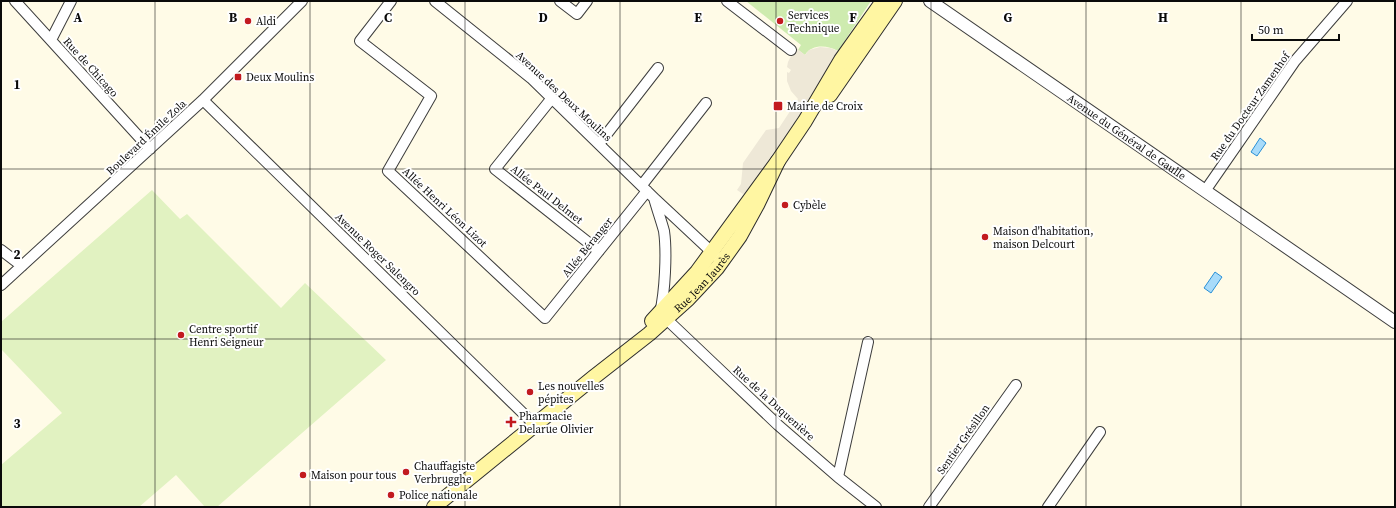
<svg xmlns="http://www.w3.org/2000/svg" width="1396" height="508" font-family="'Source Serif 4',serif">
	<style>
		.green { fill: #ceebaf }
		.pitch { fill: #e1f2c1 }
		.plaza { fill: #eee8d7 }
		.water { fill: #a8dbfa; stroke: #2a90d6 }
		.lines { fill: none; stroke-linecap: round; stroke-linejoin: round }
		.minor-casing { stroke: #3d3d3d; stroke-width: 12 }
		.tertiary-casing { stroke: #3d3d3d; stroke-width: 14 }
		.secondary-casing { stroke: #2c2c2c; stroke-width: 16 }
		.minor { stroke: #fff; stroke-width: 10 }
		.tertiary { stroke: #fff; stroke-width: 12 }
		.secondary { stroke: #fff6a2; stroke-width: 14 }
		.grid { fill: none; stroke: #0a0a0a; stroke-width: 1; stroke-opacity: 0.55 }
		.poi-dot { fill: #c21a20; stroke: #fff; stroke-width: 1.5 }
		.labels { text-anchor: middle; stroke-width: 4; stroke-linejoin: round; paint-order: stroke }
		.poi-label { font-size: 11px; fill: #0a0a0a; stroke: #fff; text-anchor: start }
		.street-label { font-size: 11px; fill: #0a0a0a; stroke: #fff }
		.grid-label { font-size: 13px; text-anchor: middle; font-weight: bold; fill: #0a0a0a; stroke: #fff; stroke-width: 4; stroke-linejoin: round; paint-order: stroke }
	</style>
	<rect width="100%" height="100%" fill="#fffbe7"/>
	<path class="green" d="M 746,1 L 871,1 L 838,51 C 827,45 812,44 805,55 L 798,50 L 801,45 Z"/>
	<path class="pitch" d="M 152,190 L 180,219 L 187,214 L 281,308 L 305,283 L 386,360 L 217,507 L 205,507 L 176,475 L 139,507 L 1,507 L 1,465 L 62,413 L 1,349 L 1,322 Z"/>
	<path class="plaza" d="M 846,40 L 849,42 L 808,109 L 803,111 L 778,147 L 779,152 L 750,193 L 743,194 L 737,190 L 741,184 L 743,163 L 766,130 L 779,128 L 798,99 L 791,91 L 787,81 L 787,72 L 789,73 L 791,70 L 787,67 L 788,62 L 792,54 L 794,46 L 805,55 L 809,50 L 820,47 L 830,48 L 838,51 Z"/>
	<path class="water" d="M 1260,138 L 1266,143 L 1257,156 L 1251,152 Z
		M 1215,272 L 1222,277 L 1211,293 L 1204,288 Z"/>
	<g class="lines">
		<defs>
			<path id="minor" d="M 15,1 L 150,149
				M 391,1 L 360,41 L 431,96 L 388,171 L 545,318 L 647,191
				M 435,1 L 531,78 L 654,198 L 716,256
				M 560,1 L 577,14 L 587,1
				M 727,1 L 791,50
				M 51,40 L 71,1
				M 552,98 L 495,169 L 599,251
				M 203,100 L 535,425
				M 599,144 L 658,68
				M 642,185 L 706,103
				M 1205,191 L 1295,61 L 1347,1
				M 654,198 C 657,209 661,220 664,231 C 667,252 665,292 660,313 L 778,425 L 838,477 L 876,507
				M 1,250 L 22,266
				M 1,285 L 203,100 L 302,1
				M 838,477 L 868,342
				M 929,507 L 1016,385
				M 1048,507 L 1100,432"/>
			<g id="tertiary">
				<path id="s1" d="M 930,1 L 1395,322"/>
			</g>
			<g id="secondary">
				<path d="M 830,95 L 895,1"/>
				<path d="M 652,321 L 697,272 L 778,161 L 805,121 L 841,60 L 883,1"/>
				<path id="s2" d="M 434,507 L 594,377 L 649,334 L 688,299 L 717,268 L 740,236 L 757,205 L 778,161"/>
			</g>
		</defs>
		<use href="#minor" class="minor-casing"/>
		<use href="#tertiary" class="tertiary-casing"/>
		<use href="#secondary" class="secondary-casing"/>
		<use href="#minor" class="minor"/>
		<use href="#tertiary" class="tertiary"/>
		<use href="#secondary" class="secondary"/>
	</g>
	<path class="grid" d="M 155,1 L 155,507M 310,1 L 310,507M 465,1 L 465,507M 620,1 L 620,507M 776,1 L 776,507M 931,1 L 931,507M 1086,1 L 1086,507M 1241,1 L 1241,507M 1,169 L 1395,169M 1,339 L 1395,339"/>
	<g class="poi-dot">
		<circle cx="248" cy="21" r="4"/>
		<circle cx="780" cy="21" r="4"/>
		<rect x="234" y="73" width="8" height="8" rx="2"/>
		<rect x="773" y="101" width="10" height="10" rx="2"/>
		<circle cx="785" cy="205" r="4"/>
		<circle cx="985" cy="237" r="4"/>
		<circle cx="181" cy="335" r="4"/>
		<circle cx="530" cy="392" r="4"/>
		<path d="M509 416h4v4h4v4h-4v4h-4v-4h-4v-4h4z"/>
		<circle cx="406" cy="472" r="4"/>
		<circle cx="303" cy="475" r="4"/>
		<circle cx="391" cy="495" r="4"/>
	</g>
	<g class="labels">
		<g class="poi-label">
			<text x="788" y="19">Services<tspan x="788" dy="13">Technique</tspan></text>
			<text x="256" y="25">Aldi</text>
			<text x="246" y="81">Deux Moulins</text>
			<text x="787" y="110">Mairie de Croix</text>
			<text x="793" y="209">Cybèle</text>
			<text x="993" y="235">Maison d'habitation,<tspan x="993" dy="13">maison Delcourt</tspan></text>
			<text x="189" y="333">Centre sportif<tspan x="189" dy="13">Henri Seigneur</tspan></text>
			<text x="538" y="390">Les nouvelles<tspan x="538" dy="13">pépites</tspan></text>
			<text x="519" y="420">Pharmacie<tspan x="519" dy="13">Delarue Olivier</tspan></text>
			<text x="414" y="470">Chauffagiste<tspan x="414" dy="13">Verbrugghe</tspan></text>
			<text x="311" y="479">Maison pour tous</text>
			<text x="399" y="499">Police nationale</text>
		</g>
		<g class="street-label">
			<text transform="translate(91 67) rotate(48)" y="4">Rue de Chicago</text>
			<text transform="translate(564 96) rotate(43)" y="4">Avenue des Deux Moulins</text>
			<text transform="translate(1250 106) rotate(-55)" y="4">Rue du Docteur Zamenhof</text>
			<text transform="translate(146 137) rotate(-43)" y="4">Boulevard Émile Zola</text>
			<text dy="4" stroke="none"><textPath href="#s1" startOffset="239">Avenue du Général de Gaulle</textPath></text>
			<text transform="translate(547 194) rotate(38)" y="4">Allée Paul Delmet</text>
			<text transform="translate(445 207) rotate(43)" y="4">Allée Henri Léon Lizot</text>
			<text transform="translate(587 247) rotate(-51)" y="4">Allée Béranger</text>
			<text transform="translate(378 254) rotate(44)" y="4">Avenue Roger Salengro</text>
			<text dy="4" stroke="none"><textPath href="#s2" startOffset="350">Rue Jean Jaurès</textPath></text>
			<text transform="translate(774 403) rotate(42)" y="4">Rue de la Duquenière</text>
			<text transform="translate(963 439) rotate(-55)" y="4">Sentier Grésillon</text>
		</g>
	</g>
	<g class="grid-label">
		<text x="78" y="22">A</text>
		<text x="233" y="22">B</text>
		<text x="388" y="22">C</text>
		<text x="543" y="22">D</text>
		<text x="698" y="22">E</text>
		<text x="853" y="22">F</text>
		<text x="1008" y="22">G</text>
		<text x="1163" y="22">H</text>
		<text x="17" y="89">1</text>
		<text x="17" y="259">2</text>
		<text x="17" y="428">3</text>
	</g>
	<rect width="1396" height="508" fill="none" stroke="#0a0a0a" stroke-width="4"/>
	<path d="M1252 34v6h87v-6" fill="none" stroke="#0a0a0a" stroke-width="2"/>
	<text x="1258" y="34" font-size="12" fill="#0a0a0a" stroke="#ffffff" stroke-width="3" paint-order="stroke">50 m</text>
</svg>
